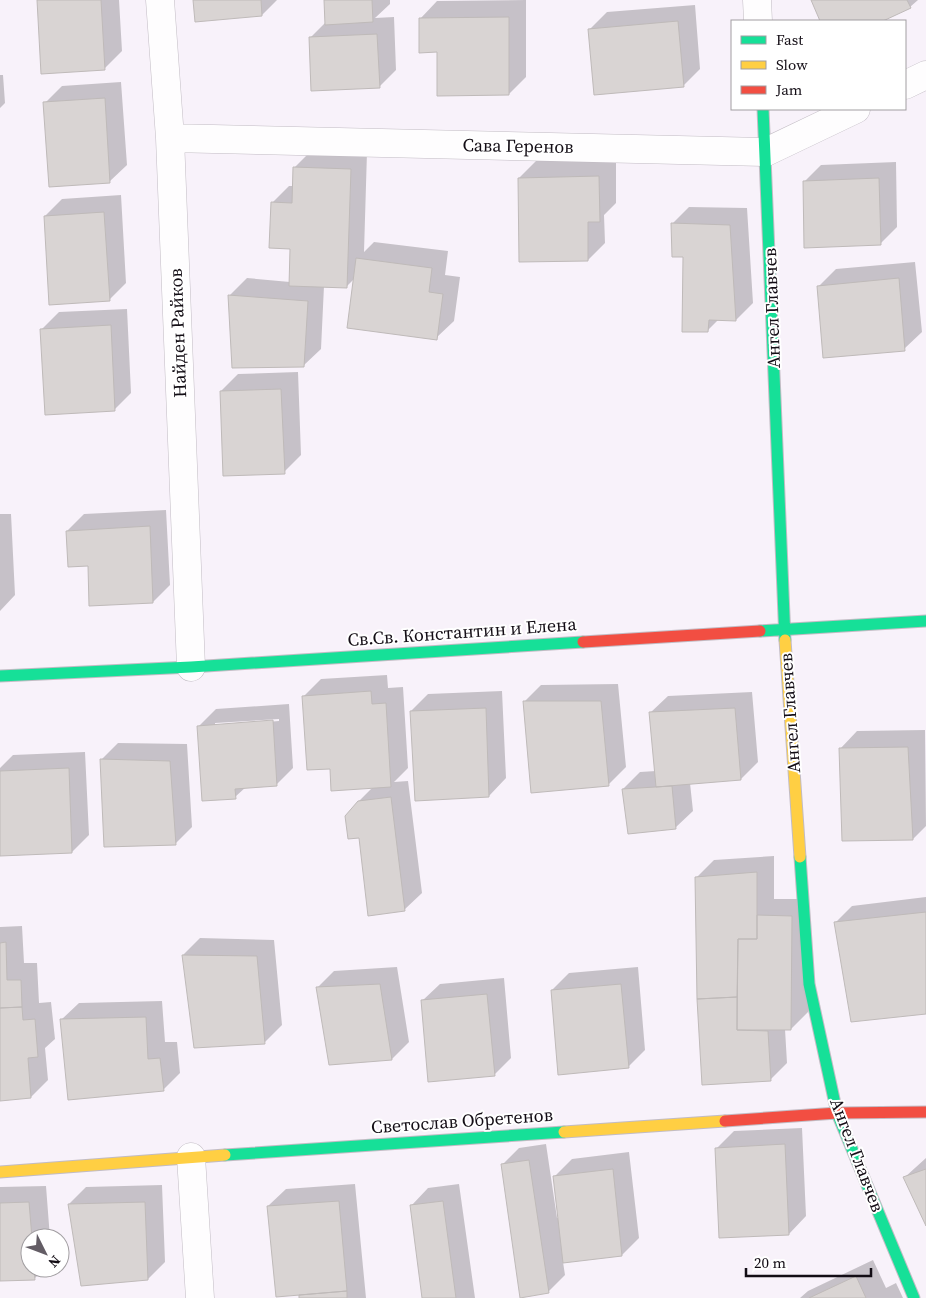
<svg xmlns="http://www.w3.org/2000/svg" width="926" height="1298" font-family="'Source Serif 4',serif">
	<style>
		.shadow { fill: #0003; fill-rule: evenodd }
		.building { fill: #d9d4d3; stroke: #bfbab9 }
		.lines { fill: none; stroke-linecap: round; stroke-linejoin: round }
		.street-casing { stroke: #c2bcc4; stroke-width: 29 }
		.fast-casing { stroke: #c2bcc4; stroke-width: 13 }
		.slow-casing { stroke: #c2bcc4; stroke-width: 13 }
		.jam-casing { stroke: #c2bcc4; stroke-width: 13 }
		.street { stroke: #fefdfe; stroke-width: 28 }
		.fast { stroke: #16e098; stroke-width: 11 }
		.slow { stroke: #ffcf43; stroke-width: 11 }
		.jam { stroke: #f24e42; stroke-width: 11 }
		.labels { text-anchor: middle; stroke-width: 4; stroke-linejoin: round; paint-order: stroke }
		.street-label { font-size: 18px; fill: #130d15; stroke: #fff }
	</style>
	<rect width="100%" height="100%" fill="#f8f2fa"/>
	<path class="shadow" d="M 38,0 L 119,0 L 122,51 L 105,68 Z
		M 195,0 L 277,0 L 262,15 Z
		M 325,0 L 390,0 L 390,4 L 375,18 L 394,17 L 396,70 L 379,87 L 310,38 L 327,21 Z
		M 526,0 L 526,77 L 509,94 L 438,51 L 420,19 L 437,1 Z
		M 812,0 L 918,0 L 910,7 L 880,21 L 822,21 Z
		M 695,5 L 700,69 L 683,86 L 590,29 L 607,12 Z
		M 0,75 L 3,75 L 5,103 L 0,108 Z
		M 121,82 L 127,165 L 109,182 L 45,103 L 62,86 Z
		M 311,151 L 367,152 L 364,252 L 374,242 L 448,251 L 445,275 L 460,277 L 454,321 L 436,338 L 355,278 L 346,287 L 324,286 L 321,349 L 303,366 L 233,367 L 230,295 L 247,278 L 290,282 L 291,248 L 272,203 L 289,186 L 293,186 L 294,168 Z
		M 616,160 L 616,203 L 604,215 L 605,243 L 588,260 L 519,178 L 536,161 Z
		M 896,162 L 897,227 L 880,244 L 804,182 L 821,165 Z
		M 121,195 L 126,283 L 109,300 L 45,216 L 62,199 Z
		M 689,207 L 747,208 L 753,303 L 736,320 L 719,319 L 708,330 L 672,224 Z
		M 915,262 L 922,332 L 904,349 L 819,286 L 836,269 Z
		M 127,309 L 131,393 L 114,410 L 42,329 L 59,312 Z
		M 298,372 L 301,455 L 284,472 L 221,391 L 238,374 Z
		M 166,510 L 170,585 L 153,602 L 89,565 L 67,531 L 84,514 Z
		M 0,514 L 11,514 L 15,595 L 0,611 Z
		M 387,675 L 388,688 L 403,687 L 408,768 L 394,782 L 408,781 L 422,893 L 404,910 L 359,801 L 373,787 L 331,767 L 304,696 L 321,679 Z
		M 618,684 L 626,767 L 609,784 L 524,702 L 541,685 Z
		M 502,691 L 506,778 L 489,796 L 411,711 L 428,694 Z
		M 752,692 L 758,762 L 741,779 L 690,783 L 693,811 L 675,828 L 623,789 L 640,772 L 656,771 L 650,713 L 668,696 Z
		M 289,704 L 293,768 L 276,785 L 246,787 L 235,797 L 199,726 L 216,709 ZM 279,719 L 279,721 L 215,726 L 215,723 Z
		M 925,730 L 926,826 L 913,839 L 840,749 L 857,731 Z
		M 118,743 L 187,744 L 192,827 L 175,844 L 101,760 Z
		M 85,752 L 89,835 L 72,852 L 0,855 L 0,768 L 13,755 Z
		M 774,856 L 774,899 L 809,899 L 808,1012 L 791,1029 L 785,1029 L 787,1063 L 770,1080 L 703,1084 L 697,877 L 714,860 Z
		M 926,897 L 926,1013 L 835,923 L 852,906 Z
		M 22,926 L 24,963 L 37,963 L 39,1003 L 51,1002 L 55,1039 L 45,1048 L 48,1080 L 31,1097 L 0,1100 L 0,927 Z
		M 200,938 L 274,940 L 282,1025 L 265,1042 L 183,955 Z
		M 397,967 L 409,1042 L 392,1059 L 330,1064 L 317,988 L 334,971 Z
		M 638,967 L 645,1050 L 628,1067 L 552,990 L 569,973 Z
		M 504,978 L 511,1058 L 494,1075 L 422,1001 L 440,984 Z
		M 162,1001 L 165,1042 L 177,1042 L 180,1073 L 163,1090 L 61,1020 L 79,1003 Z
		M 802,1128 L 806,1216 L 789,1234 L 717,1148 L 734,1131 Z
		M 546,1144 L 557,1218 L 559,1218 L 555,1176 L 572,1159 L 629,1152 L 639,1238 L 622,1255 L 563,1262 L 565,1275 L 548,1292 L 502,1165 L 519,1148 Z
		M 926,1158 L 926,1223 L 905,1177 Z
		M 355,1184 L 366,1298 L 301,1298 L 268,1206 L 286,1189 Z
		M 459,1184 L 475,1298 L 424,1298 L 411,1206 L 428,1188 Z
		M 162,1185 L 165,1262 L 148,1279 L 69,1204 L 86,1187 Z
		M 46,1186 L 50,1238 L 30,1238 L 30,1268 L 45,1268 L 35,1278 L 0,1280 L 0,1187 Z
		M 873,1260 L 886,1288 L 896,1283 L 903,1298 L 800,1298 L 808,1291 Z"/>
	<path class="building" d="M 37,0 L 101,0 L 105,70 L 41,74 Z
		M 193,0 L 261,0 L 262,16 L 195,22 Z
		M 324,0 L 372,0 L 373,22 L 325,25 Z
		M 811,0 L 907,0 L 911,8 L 883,21 L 820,21 Z
		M 509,17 L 509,95 L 437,96 L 437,52 L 419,53 L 419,18 Z
		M 678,21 L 684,87 L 594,95 L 588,29 Z
		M 377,34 L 380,88 L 311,91 L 309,37 Z
		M 105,98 L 110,183 L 49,187 L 43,102 Z
		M 293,167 L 351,169 L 347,288 L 289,286 L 290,249 L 269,248 L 271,202 L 292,203 Z
		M 599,176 L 600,222 L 588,222 L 588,261 L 519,262 L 518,178 Z
		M 879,178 L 881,245 L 804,248 L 803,181 Z
		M 104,212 L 110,301 L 49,305 L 44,216 Z
		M 671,223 L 730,225 L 736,321 L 709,320 L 708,332 L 682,332 L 683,257 L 672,257 Z
		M 356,258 L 432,268 L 429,292 L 443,294 L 437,340 L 347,328 Z
		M 899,278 L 905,351 L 823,358 L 817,286 Z
		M 228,295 L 308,301 L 304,367 L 232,368 Z
		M 111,325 L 115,411 L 45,415 L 40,329 Z
		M 281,389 L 285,474 L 223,476 L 220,391 Z
		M 150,526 L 153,603 L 89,606 L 88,566 L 68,567 L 66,531 Z
		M 371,691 L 372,704 L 386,703 L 391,787 L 331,791 L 330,769 L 307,770 L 302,696 Z
		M 523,701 L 601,701 L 609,786 L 531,793 Z
		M 486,708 L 489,797 L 415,801 L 410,711 Z
		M 735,708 L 741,780 L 656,787 L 649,712 Z
		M 273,720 L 277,786 L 235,789 L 236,799 L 202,801 L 197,726 Z
		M 908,747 L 913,840 L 842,841 L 839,748 Z
		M 100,759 L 170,761 L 176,845 L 104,847 Z
		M 69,768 L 72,853 L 0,856 L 0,771 Z
		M 672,786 L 676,829 L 628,834 L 622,789 Z
		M 391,797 L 405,911 L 368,916 L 359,838 L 348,839 L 345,816 L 358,801 Z
		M 757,872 L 757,939 L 738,939 L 737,997 L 697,999 L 695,877 Z
		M 926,912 L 926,1014 L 851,1022 L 834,922 Z
		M 757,915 L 792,916 L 791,1030 L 737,1030 L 738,939 L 757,939 Z
		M 6,942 L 7,980 L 21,980 L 22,1007 L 0,1008 L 0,943 Z
		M 182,955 L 257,956 L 265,1044 L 194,1048 Z
		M 380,984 L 392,1060 L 329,1065 L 316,987 Z
		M 621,984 L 629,1068 L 558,1075 L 551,990 Z
		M 487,994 L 495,1076 L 428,1082 L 421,1000 Z
		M 737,997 L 737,1030 L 768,1031 L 771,1081 L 702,1085 L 697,999 Z
		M 22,1007 L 23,1020 L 35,1019 L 38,1057 L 28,1058 L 31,1098 L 0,1101 L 0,1008 Z
		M 146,1017 L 148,1059 L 160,1058 L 164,1091 L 68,1100 L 60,1019 Z
		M 785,1144 L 789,1235 L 719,1238 L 715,1148 Z
		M 529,1160 L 549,1293 L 520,1298 L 501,1164 Z
		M 613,1169 L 622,1256 L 563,1263 L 553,1176 Z
		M 926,1169 L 926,1226 L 903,1177 Z
		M 339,1201 L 347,1291 L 276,1297 L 267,1206 Z
		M 443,1201 L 456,1298 L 422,1298 L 410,1205 Z
		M 29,1202 L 32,1238 L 30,1238 L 30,1268 L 34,1268 L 35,1280 L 0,1281 L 0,1203 Z
		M 145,1202 L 148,1280 L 81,1286 L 68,1204 Z
		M 856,1276 L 866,1298 L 809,1298 Z
		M 347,1291 L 347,1298 L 299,1298 L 299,1295 Z"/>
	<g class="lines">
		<defs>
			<path id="street" d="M 160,0 L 170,138 L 191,667
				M 757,0 L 758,21
				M 905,85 L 926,75
				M 170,138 L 766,152 L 856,109
				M 191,1157 L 200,1298"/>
			<path id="fast" d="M 763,109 L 785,640
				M 760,631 L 926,621
				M 0,676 L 191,667 L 583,642
				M 800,857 L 809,984 L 837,1113 L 914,1298
				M 225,1155 L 564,1132"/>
			<path id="slow" d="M 785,640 L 800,857
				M 564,1132 L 725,1121
				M 0,1172 L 225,1155"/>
			<path id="jam" d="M 583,642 L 760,631
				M 725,1121 L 837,1113 L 926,1112"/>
		</defs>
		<use href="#street" class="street-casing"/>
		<use href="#fast" class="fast-casing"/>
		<use href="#slow" class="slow-casing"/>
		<use href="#jam" class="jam-casing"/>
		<use href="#street" class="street"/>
		<use href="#fast" class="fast"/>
		<use href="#slow" class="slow"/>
		<use href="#jam" class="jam"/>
	</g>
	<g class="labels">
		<g class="street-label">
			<text transform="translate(518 146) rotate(1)" y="6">Сава Геренов</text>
			<text transform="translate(772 308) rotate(-92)" y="6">Ангел Главчев</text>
			<text transform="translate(178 333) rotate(-92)" y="6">Найден Райков</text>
			<text transform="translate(462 632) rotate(-4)" y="6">Св.Св. Константин и Елена</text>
			<text transform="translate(790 713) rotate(-94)" y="6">Ангел Главчев</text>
			<text transform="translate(462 1121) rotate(-4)" y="6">Светослав Обретенов</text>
			<text transform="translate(857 1155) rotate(69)" y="6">Ангел Главчев</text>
		</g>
	</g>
	<rect x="731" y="20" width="175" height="90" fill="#ffffff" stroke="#a19ea1"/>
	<rect x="741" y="36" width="25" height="8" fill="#16e098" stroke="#a19ea1"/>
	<text x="776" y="45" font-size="15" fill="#130d15">Fast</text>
	<rect x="741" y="61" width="25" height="8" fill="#ffcf43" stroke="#a19ea1"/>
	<text x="776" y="70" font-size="15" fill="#130d15">Slow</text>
	<rect x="741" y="86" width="25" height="8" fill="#f24e42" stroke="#a19ea1"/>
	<text x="776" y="95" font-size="15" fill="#130d15">Jam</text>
	<g transform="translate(45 1253) rotate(132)"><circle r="24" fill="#ffffff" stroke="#a19ea1"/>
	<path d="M0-4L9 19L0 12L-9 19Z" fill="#635d65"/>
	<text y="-8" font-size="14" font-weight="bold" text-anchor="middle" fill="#130d15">N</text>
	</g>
	<path d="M746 1268v8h125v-8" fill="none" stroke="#130d15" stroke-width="2.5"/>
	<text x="754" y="1268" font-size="15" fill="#130d15" stroke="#ffffff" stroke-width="4" paint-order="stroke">20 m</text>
</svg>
